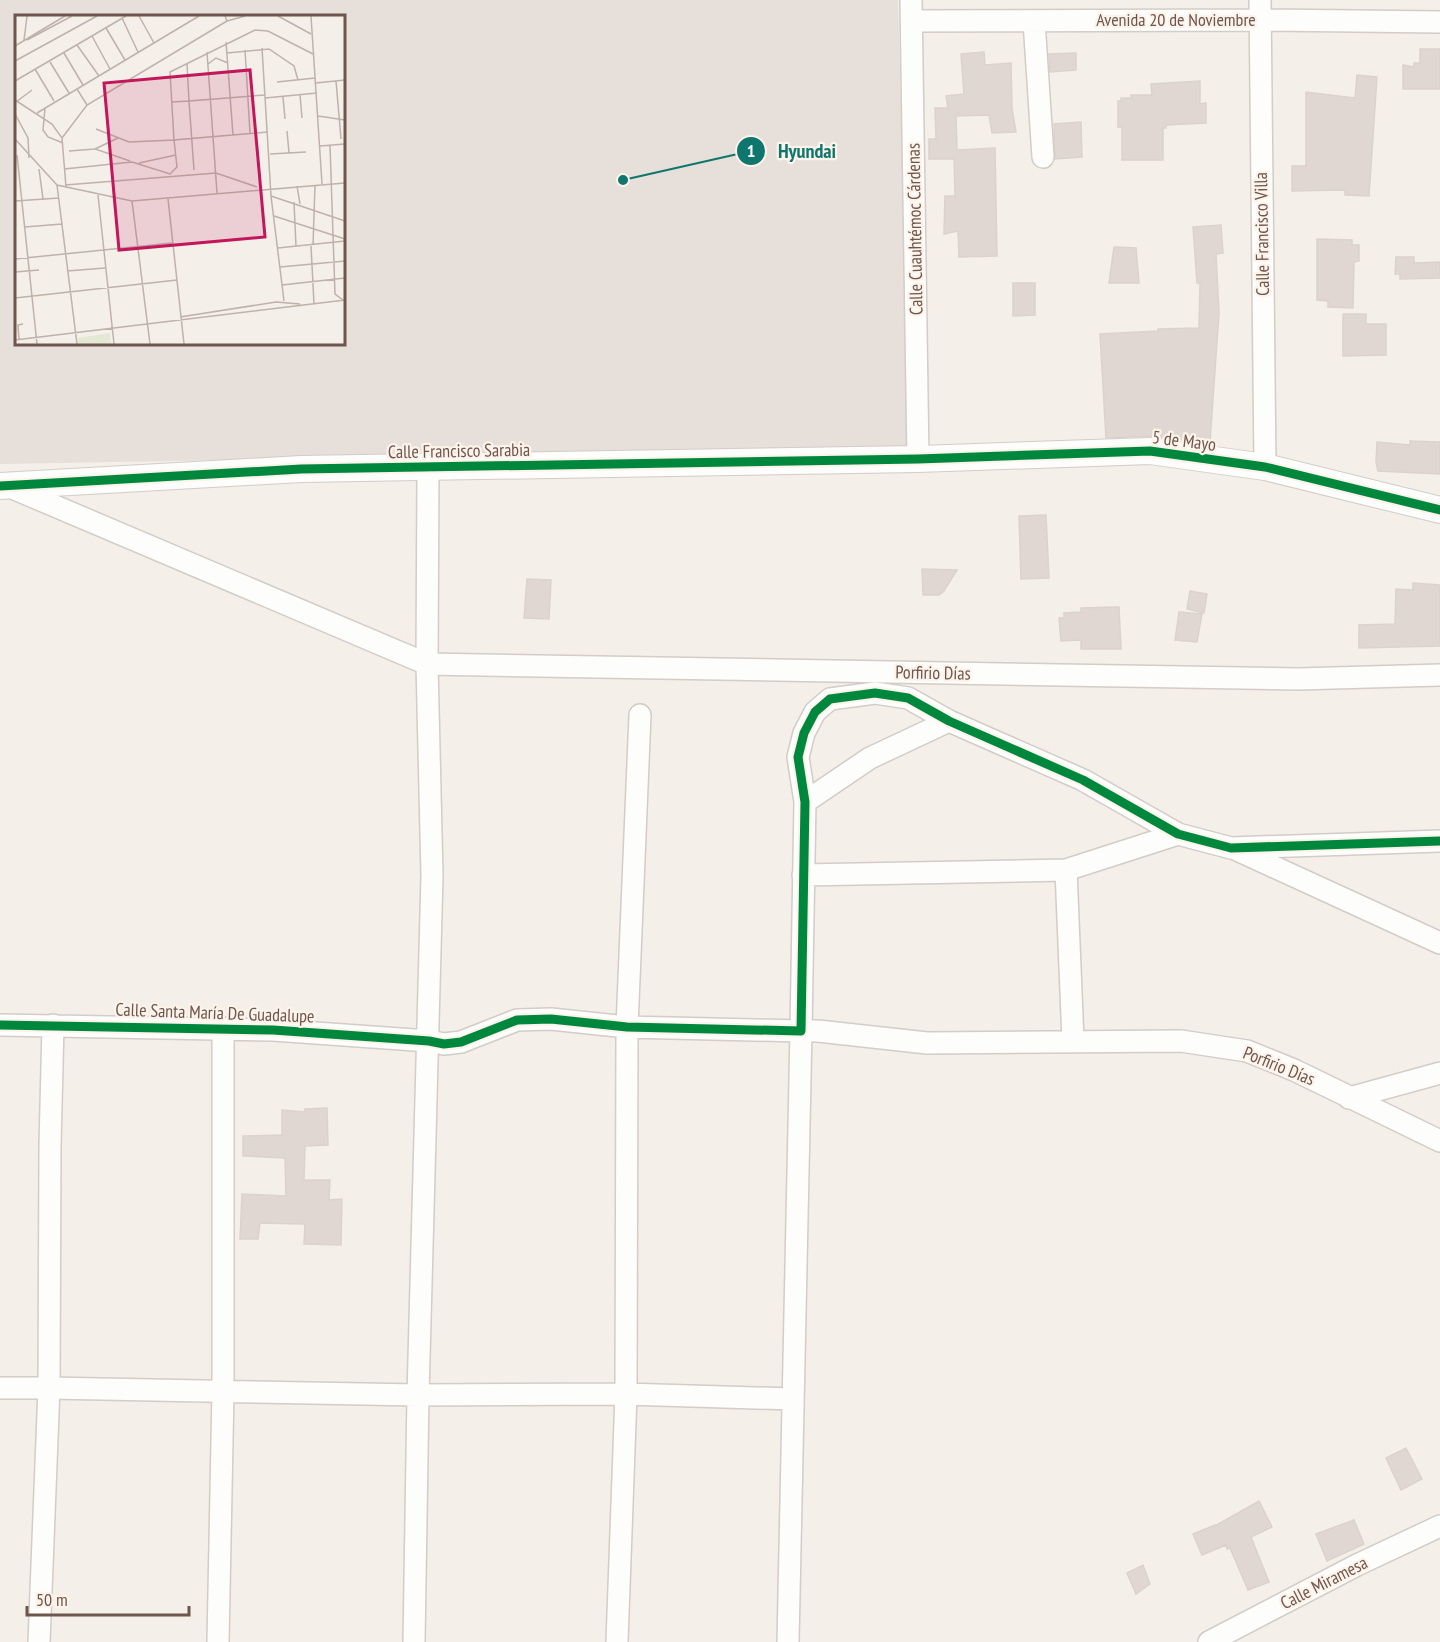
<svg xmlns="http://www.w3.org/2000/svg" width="1440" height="1642" font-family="'PT Sans Narrow',sans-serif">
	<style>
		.industrial { fill: #e6dfda; fill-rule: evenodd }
		.building { fill: #e0d7d2; stroke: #dcd2cc; stroke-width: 1.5 }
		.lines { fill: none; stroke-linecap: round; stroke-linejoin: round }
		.minor-casing { stroke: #d3ccc7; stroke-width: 24 }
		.tertiary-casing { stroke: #d3ccc7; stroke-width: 28 }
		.minor { stroke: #fdfdfc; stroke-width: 21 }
		.tertiary { stroke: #fdfdfc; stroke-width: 26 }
		.cycleway-casing { stroke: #fcf3ea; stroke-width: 13 }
		.cycleway { stroke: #00873e; stroke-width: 9 }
		.labels { text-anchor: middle; stroke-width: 4.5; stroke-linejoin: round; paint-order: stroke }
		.street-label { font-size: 18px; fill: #6e564d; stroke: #fcf3ea }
		.inset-road { fill: none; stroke: #beb2ab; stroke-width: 1.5 }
		.view { fill: #c2185b; fill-opacity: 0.15; stroke: #c2185b; stroke-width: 3 }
		.inset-edge { fill: none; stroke: #6e564d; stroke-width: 3 }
		.leader { fill: none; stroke: #0f766e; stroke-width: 2 }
		.callout-dot { fill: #0f766e; stroke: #fcf3ea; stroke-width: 2 }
		.mark-label { font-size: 18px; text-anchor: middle; font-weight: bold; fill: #fff }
		.callout-label { font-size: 20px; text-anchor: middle; font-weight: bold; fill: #0f766e; stroke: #fcf3ea; stroke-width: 4.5; stroke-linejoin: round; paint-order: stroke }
	</style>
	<rect width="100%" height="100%" fill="#f4efe9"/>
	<path class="industrial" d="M 0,0 L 898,0 L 910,448 L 0,464 ZM 16,16 L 344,16 L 344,344 L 16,344 Z"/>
	<path class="building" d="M 1420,49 L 1440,49 L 1440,89 L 1403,89 L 1403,65 L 1414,67 L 1414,63 L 1420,63 Z
		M 984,52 L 985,65 L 1011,63 L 1012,108 L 1016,132 L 992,133 L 989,115 L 956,116 L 957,150 L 995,148 L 997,256 L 959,257 L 958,231 L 944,234 L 945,196 L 955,196 L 954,159 L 929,159 L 929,139 L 936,139 L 935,108 L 948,108 L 946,96 L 964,94 L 961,54 Z
		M 1076,53 L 1076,70 L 1050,72 L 1049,54 Z
		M 1357,75 L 1377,77 L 1369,196 L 1345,195 L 1345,190 L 1292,191 L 1292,166 L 1306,166 L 1306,92 L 1355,98 Z
		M 1200,81 L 1200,104 L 1206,103 L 1206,123 L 1166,125 L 1166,128 L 1163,128 L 1163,160 L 1122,160 L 1122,127 L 1118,127 L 1118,101 L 1121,101 L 1121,98 L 1132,98 L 1131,95 L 1152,95 L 1151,84 Z
		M 1081,122 L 1082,157 L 1055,159 L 1054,124 Z
		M 1221,225 L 1223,253 L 1216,254 L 1219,313 L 1210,442 L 1150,436 L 1106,438 L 1100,334 L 1158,331 L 1158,329 L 1199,328 L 1200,283 L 1197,283 L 1193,227 Z
		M 1317,239 L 1352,240 L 1352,245 L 1359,245 L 1359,261 L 1354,262 L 1353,308 L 1328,307 L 1328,301 L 1317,300 Z
		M 1114,247 L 1136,248 L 1139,283 L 1109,283 Z
		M 1396,257 L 1414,257 L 1414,263 L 1440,262 L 1440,278 L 1400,279 L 1400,274 L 1395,274 Z
		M 1013,283 L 1035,283 L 1035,315 L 1013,316 Z
		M 1343,314 L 1366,314 L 1366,324 L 1386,324 L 1386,355 L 1343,356 Z
		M 1410,441 L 1440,442 L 1440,474 L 1378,471 L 1376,462 L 1377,442 L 1410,445 Z
		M 1046,515 L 1049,578 L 1021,579 L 1019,516 Z
		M 922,569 L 957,570 L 944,591 L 939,595 L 923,595 Z
		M 527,579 L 551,580 L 549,619 L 524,618 Z
		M 1413,583 L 1440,585 L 1440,646 L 1359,648 L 1359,625 L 1395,624 L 1396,589 L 1413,590 Z
		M 1190,591 L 1207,594 L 1204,613 L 1187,609 Z
		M 1119,607 L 1121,649 L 1081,649 L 1081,640 L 1061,641 L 1059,618 L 1064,618 L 1064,613 L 1081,612 L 1081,608 Z
		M 1179,612 L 1202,614 L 1197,642 L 1175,640 Z
		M 327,1108 L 328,1145 L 305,1146 L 304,1180 L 330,1180 L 329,1200 L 342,1199 L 341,1245 L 304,1244 L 305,1224 L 260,1223 L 258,1239 L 240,1239 L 242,1194 L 286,1196 L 285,1158 L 243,1156 L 243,1136 L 282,1135 L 282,1110 L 305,1112 L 305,1109 Z
		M 1406,1448 L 1422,1479 L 1401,1490 L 1386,1458 Z
		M 1259,1501 L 1272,1527 L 1251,1537 L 1269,1582 L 1248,1590 L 1230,1548 L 1227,1549 L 1226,1545 L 1202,1555 L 1193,1534 L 1215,1525 L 1215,1526 Z
		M 1354,1520 L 1364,1544 L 1327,1561 L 1316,1534 Z
		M 1143,1565 L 1150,1584 L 1136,1594 L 1127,1573 Z"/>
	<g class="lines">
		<defs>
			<path id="minor" d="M 911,0 L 918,459
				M 1260,0 L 1265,467
				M 912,21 L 1260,20 L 1440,22
				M 1034,21 L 1043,157
				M 10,487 L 427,664 L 1298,679 L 1440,675
				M 805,802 L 870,758 L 949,721
				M 1235,849 L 1440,943
				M 1066,870 L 1073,1041
				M 803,875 L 1066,870 L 1178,834
				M 0,1025 L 273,1030 L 429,1041 L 444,1044 L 461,1042 L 517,1020 L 551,1019 L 627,1027 L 801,1031 L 805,802 L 798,757 L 804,733 L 815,712 L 830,699 L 875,693 L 908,698 L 949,721 L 1083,780 L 1178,834 L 1231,848 L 1440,841
				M 1349,1098 L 1440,1073
				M 0,1388 L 49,1388 L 418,1395 L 626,1394 L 627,1027 L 640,715
				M 39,1642 L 49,1388 L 50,1146 L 53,1025
				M 218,1642 L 223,1391 L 223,1028
				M 414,1642 L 418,1395 L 432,876 L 427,664 L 428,468
				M 617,1642 L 626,1394 L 793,1399
				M 788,1642 L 801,1031 L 818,1031 L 927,1043 L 1181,1041 L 1247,1051 L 1294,1070 L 1440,1141
				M 1209,1642 L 1357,1565 L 1440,1526"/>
			<path id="tertiary" d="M 0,486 L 301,469 L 918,459 L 1150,451 L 1265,467 L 1440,510"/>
		</defs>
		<use href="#minor" class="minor-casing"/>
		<use href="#tertiary" class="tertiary-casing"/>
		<use href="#minor" class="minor"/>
		<use href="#tertiary" class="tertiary"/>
		<defs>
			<path id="cycleway" d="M 0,486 L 301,469 L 918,459 L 1150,451 L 1265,467 L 1440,510
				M 0,1025 L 273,1030 L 429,1041 L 444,1044 L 461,1042 L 517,1020 L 551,1019 L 627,1027 L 801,1031 L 805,802 L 798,757 L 804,733 L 815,712 L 830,699 L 875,693 L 908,698 L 949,721 L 1083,780 L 1178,834 L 1231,848 L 1440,841"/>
		</defs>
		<use href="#cycleway" class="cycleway-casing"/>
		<use href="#cycleway" class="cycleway"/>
	</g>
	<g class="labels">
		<g class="street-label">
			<text x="1176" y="26">Avenida 20 de Noviembre</text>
			<text transform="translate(915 229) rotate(-91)" y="6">Calle Cuauhtémoc Cárdenas</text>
			<text transform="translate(1262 234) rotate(-91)" y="6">Calle Francisco Villa</text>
			<text transform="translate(1184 441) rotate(7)" y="6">5 de Mayo</text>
			<text transform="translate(459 451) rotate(-1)" y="6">Calle Francisco Sarabia</text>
			<text transform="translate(933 673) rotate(1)" y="6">Porfirio Días</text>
			<text transform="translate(215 1013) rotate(2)" y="6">Calle Santa María De Guadalupe</text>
			<text transform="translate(1279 1066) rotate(22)" y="6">Porfirio Días</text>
			<text transform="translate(1324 1583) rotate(-27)" y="6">Calle Miramesa</text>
		</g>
	</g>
	<g transform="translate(15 15)">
		<rect width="330" height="330" fill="#f4efe9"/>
		<path d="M 95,318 L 96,329 L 63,329 L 63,323 Z" fill="#e3e9d5"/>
		<path class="inset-road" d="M 124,1 L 139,28M 210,1 L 212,6 L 230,1M 263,1 L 296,19M 296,1 L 307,169M 107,3 L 123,37M 91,13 L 110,45M 77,21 L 95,54M 9,25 L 12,1M 12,25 L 57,1M 211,27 L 218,120M 62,30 L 84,61M 0,31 L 50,1M 247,33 L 256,181 L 269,286M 230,35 L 235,118M 192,37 L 202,178M 49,38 L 68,70M 212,38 L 254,34 L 279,51 L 283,65M 0,46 L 82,1M 35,47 L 54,78M 193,49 L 201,43 L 213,48M 20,54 L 39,86M 0,66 L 111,1M 321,66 L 326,124M 262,67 L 300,63M 301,68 L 330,65M 62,74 L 72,90M 285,80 L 287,103M 268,82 L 270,104M 250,83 L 302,78M 0,85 L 37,109 L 47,123 L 51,172M 1,87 L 17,75M 157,87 L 174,86 L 172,48M 30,93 L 28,115 L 33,122 L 48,128M 22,98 L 184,1M 0,99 L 13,123 L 14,143M 303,101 L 330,105M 81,114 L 114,127 L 159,125 L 155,57 L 240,15 L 253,16 L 298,39M 272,116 L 274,138M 47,123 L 72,90 L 212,6M 103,123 L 80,134 L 115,146M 0,124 L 42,170 L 117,186 L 330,168M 315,130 L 320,279 L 328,285M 305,131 L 330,129M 54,136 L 80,134M 255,139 L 291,137M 2,140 L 22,329M 124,148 L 161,140M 24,154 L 28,184M 49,154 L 117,147 L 155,159 L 162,152 L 159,125 L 253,117M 179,155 L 174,86 L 250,80M 42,170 L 62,329M 50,170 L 201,158 L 242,172M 282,171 L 285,189M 83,180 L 99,329M 256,181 L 330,206M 153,184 L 169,329M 0,186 L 44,183M 117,186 L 135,329M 279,187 L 281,232M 259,201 L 330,224M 10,212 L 47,209M 298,230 L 300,170M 296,231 L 299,289M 263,233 L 330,226M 0,244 L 157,228M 265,252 L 330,246M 52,256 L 90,253M 0,257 L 24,255M 267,270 L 330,263M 0,283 L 162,265M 165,302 L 261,287 L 285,289M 0,325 L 330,285M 4,325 L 3,310 L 8,309"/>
		<path class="view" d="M 235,55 L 250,222 L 104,235 L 89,68 Z"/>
		<rect width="330" height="330" class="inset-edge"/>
	</g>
	<path class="leader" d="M623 180L751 151"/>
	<g class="callout-dot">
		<circle cx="623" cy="180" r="6"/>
		<circle cx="751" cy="151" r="15"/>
	</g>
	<g class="mark-label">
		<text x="751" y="157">1</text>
	</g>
	<g class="callout-label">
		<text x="807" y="158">Hyundai</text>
	</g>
	<path d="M27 1606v9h162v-9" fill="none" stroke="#6e564d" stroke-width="3"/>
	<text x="36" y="1606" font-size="18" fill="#6e564d" stroke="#fcf3ea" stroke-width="4.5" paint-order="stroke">50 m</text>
</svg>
